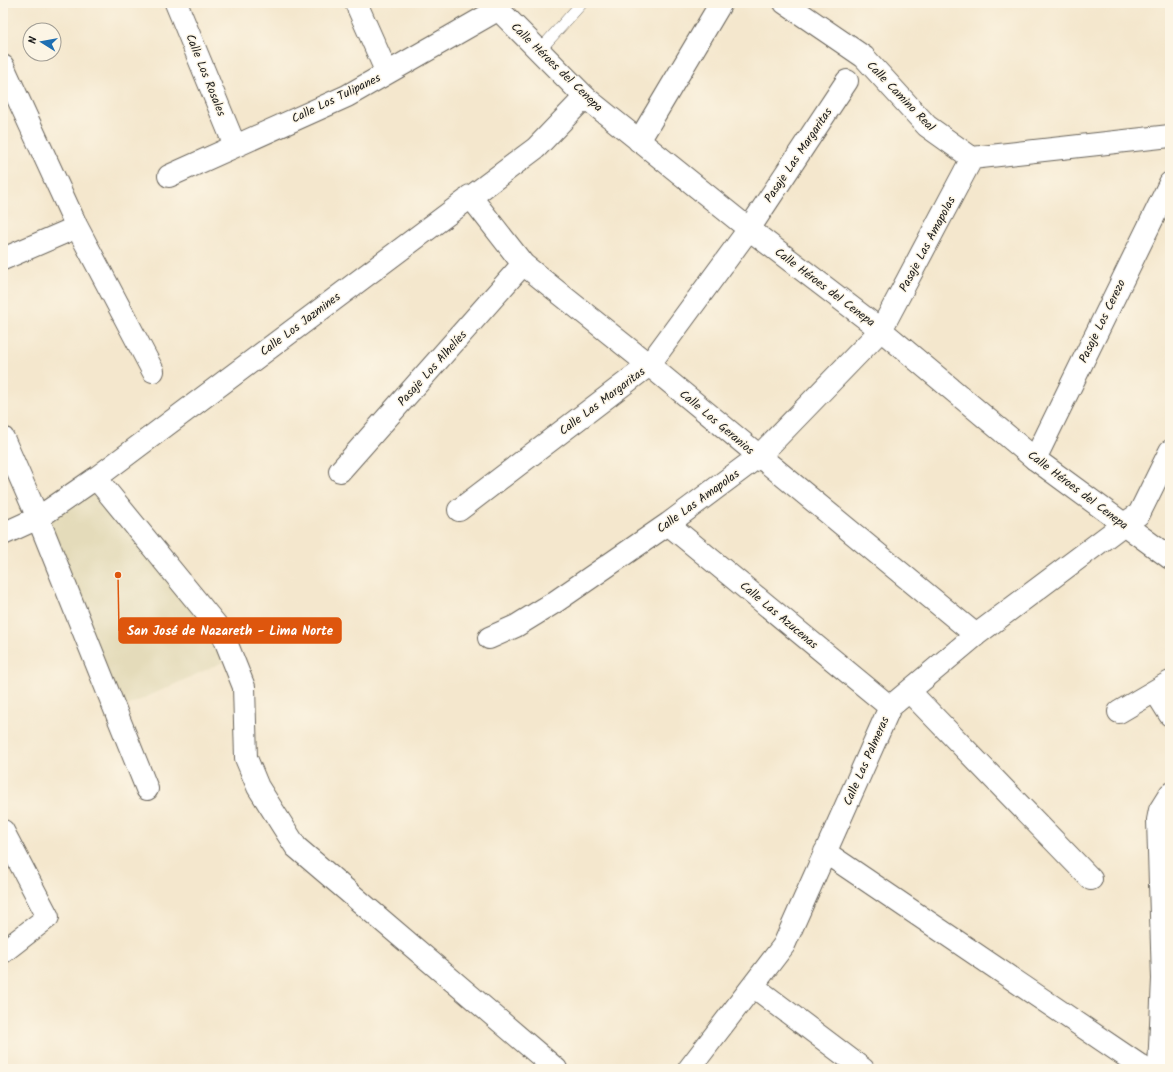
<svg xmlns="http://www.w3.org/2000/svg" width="1173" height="1072" font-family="Kalam,sans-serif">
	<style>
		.built { fill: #e4dbba }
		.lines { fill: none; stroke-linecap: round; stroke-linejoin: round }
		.lane-casing { stroke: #68635a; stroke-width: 12 }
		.street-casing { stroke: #68635a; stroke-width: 24 }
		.secondary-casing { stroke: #68635a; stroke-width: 24 }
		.lane { stroke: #fff; stroke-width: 11 }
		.street { stroke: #fff; stroke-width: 22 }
		.secondary { stroke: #fff; stroke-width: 22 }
		.labels { text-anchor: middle; stroke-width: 3; stroke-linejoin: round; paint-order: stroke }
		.street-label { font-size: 12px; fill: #1c1c1c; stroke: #fcf5e5 }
		.leader { fill: none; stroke: #de560d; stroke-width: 1.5 }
		.callout-dot { fill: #de560d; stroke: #fcf5e5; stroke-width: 1.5 }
		.callout { fill: #de560d; stroke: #de560d; stroke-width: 1.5 }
		.callout-label { font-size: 13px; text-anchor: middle; font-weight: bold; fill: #fff }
	</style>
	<rect width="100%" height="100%" fill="#fcf5e5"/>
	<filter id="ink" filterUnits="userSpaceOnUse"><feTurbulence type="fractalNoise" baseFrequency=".025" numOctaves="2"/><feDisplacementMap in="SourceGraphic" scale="8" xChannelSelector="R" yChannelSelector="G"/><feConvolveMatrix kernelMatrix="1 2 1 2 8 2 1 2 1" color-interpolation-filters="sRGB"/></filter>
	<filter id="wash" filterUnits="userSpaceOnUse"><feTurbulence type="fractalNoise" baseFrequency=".012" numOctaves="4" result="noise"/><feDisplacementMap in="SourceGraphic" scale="16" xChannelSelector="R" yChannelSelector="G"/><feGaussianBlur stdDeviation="0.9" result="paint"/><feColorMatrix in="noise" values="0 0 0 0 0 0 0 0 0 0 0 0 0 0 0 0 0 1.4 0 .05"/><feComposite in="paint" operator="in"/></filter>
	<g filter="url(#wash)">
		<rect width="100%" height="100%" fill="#f4e7cd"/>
		<path class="built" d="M 96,478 L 232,658 L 118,710 L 38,518 Z"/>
	</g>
	<g filter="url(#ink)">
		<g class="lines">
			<defs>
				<path id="lane" d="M 539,51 L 582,3"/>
				<path id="street" d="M 176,3 L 235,146
					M 356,3 L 387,73
					M 785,3 L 864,57 L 927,126 L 972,158 L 1170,136
					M 3,66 L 77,227 L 153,371
					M 639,141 L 721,3
					M 169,176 L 347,96 L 499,9
					M 470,196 L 523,264 L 649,365 L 976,635
					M 3,259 L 77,227
					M 3,438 L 38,518 L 147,789
					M 1035,459 L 1170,183
					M 340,471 L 523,264
					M 96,478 L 222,632 L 244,687 L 246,758 L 258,787 L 296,847 L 556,1069
					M 459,510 L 649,365 L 749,229 L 847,81
					M 668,524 L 890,707
					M 3,534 L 38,518 L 96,478 L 536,148 L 585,97
					M 489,638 L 516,626 L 555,602 L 668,524 L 759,456 L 881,330 L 972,158
					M 909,691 L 1091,879
					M 1155,691 L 1170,715
					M 1119,712 L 1170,682
					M 3,831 L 48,917 L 3,952
					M 825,852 L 1145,1069
					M 753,986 L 863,1069
					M 689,1069 L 784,945 L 890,707 L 976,635 L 1124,524 L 1139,514 L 1170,451"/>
				<path id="secondary" d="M 492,3 L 585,97 L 749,229 L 881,330 L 1035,459 L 1170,558
					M 1159,1069 L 1163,979 L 1158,820 L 1160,810 L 1170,794"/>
			</defs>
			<use href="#lane" class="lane-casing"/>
			<use href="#street" class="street-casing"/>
			<use href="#secondary" class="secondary-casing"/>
			<use href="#lane" class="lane"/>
			<use href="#street" class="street"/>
			<use href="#secondary" class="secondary"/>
		</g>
	</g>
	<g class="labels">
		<g class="street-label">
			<text transform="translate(557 67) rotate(44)" y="4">Calle Héroes del Cenepa</text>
			<text transform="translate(206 75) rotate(68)" y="4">Calle Los Rosales</text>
			<text transform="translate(901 96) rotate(46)" y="4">Calle Camino Real</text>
			<text transform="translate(336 98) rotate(-26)" y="4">Calle Los Tulipanes</text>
			<text transform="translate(798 155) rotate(-56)" y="4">Pasaje Las Margaritas</text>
			<text transform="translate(927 244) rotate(-62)" y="4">Pasaje Las Amapolas</text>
			<text transform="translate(825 287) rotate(37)" y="4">Calle Héroes del Cenepa</text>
			<text transform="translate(1102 321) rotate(-64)" y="4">Pasaje Los Cerezo</text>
			<text transform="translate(300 324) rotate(-37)" y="4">Calle Los Jazmines</text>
			<text transform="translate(432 368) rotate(-48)" y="4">Pasaje Los Alhelíes</text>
			<text transform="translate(602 401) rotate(-37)" y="4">Calle Las Margaritas</text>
			<text transform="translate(717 422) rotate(40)" y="4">Calle Los Geranios</text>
			<text transform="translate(1078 490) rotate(37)" y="4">Calle Héroes del Cenepa</text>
			<text transform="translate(698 501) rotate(-36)" y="4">Calle Las Amapolas</text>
			<text transform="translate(779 615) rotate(40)" y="4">Calle Las Azucenas</text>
			<text transform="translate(866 761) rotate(-66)" y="4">Calle Las Palmeras</text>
		</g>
	</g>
	<path class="leader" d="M118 575L119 631"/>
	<circle class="callout-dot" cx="118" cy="575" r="4"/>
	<rect class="callout" x="119" y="618" width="222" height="25" rx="4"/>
	<g class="callout-label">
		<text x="230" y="635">San José de Nazareth - Lima Norte</text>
	</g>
	<rect width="1173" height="1072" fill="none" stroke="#fcf5e5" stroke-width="16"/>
	<g transform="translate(42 42) rotate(281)"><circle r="19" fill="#fcf5e5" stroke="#a29e95"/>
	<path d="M0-3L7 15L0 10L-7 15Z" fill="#1f6fb2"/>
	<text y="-6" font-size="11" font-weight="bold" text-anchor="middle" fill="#1c1c1c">N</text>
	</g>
</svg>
